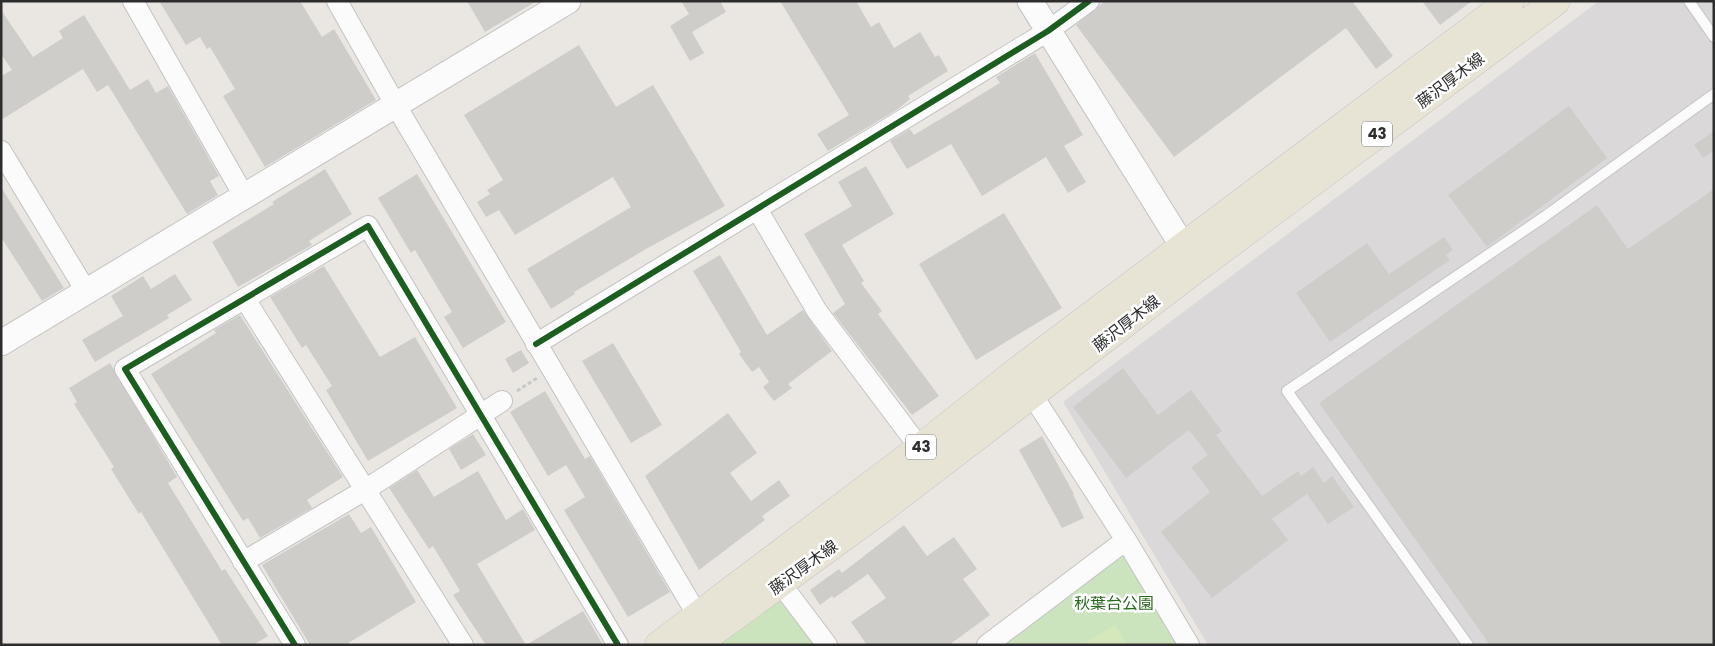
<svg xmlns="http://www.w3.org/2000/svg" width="1715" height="646" font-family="Poppins,'Noto Sans JP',sans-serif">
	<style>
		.industrial { fill: #dbd8da }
		.green { fill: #cbe4be }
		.pitch { fill: #d5e8bb }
		.building { fill: #cfcdca }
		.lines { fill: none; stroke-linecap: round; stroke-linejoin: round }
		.service-casing { stroke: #c4c3c3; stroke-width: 12 }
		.minor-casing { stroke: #c4c3c3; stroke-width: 22 }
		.tertiary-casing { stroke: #c4c3c3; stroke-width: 27 }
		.primary-casing { stroke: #c6c4c3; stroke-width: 29 }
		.path { stroke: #c8c8c8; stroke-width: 3; stroke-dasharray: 4 2.5; stroke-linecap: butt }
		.service { stroke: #fcfbfb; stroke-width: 10 }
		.minor { stroke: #fcfbfb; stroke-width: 20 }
		.tertiary { stroke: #fcfbfb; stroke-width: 25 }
		.primary { stroke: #e7e4d5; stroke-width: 28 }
		.cycleway-casing { stroke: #fff; stroke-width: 9 }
		.cycleway { stroke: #1b5e20; stroke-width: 6 }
		.labels { text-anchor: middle; stroke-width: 5; stroke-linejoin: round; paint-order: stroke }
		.shield { fill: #fff; stroke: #6c6c6c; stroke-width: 1 }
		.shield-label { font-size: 15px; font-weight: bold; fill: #2d2d2d }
		.street-label { font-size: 16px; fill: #2d2d2d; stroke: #fff }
		.park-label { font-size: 16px; fill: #29691e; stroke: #fff }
	</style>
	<rect width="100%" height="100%" fill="#eae7e3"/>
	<path class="industrial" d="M 1599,1 L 1714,1 L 1714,645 L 1208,645 L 1063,402 Z"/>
	<path class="green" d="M 1126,540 L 1189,645 L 987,645 Z
		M 781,584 L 827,645 L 695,645 Z"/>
	<path class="pitch" d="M 1115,625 L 1127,645 L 1082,645 Z"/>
	<path class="building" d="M 159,1 L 300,1 L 322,37 L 334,29 L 376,100 L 265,167 L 223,96 L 235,89 L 210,47 L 207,49 L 200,37 L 186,45 Z
		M 467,1 L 537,1 L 485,32 Z
		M 681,1 L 720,1 L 726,12 L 692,32 L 704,53 L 690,61 L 670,26 L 689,14 Z
		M 780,1 L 856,1 L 871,27 L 879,22 L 894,48 L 920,32 L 935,57 L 939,55 L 948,71 L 908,96 L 910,99 L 898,109 L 828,151 L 817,134 L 849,115 Z
		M 1105,1 L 1352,1 L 1393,56 L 1376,69 L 1346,28 L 1174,157 L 1076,25 Z
		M 1422,1 L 1472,1 L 1440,25 Z
		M 1,10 L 33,57 L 63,38 L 59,31 L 84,15 L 130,90 L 148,79 L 156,93 L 168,86 L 219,176 L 210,181 L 218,195 L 187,214 L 108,85 L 97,92 L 83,69 L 1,120 L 1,76 L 12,70 L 1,54 Z
		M 579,45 L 616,107 L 653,85 L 725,206 L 646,249 L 574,292 L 575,294 L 551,309 L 527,269 L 631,207 L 613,177 L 515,235 L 499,210 L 486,217 L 477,202 L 490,194 L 487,190 L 503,180 L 464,115 Z
		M 1035,53 L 1083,135 L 1064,146 L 1086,182 L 1068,193 L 1046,157 L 982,196 L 951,144 L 907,169 L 890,141 L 910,129 L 914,135 L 1000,83 L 996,77 Z
		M 1569,106 L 1607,158 L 1487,247 L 1448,195 Z
		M 1714,131 L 1714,150 L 1703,158 L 1694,145 Z
		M 866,166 L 894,214 L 842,245 L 864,281 L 861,283 L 882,311 L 878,314 L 939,396 L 912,415 L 833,313 L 845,304 L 804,234 L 852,206 L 838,182 Z
		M 325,169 L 352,214 L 309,241 L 312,245 L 238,287 L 212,242 L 274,204 L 272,202 Z
		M 417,174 L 506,322 L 463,348 L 444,317 L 452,312 L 415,250 L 411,253 L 378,198 Z
		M 1,187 L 64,288 L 42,301 L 1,237 Z
		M 1714,189 L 1714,645 L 1490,645 L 1319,403 L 1597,205 L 1628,249 Z
		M 1004,213 L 1062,308 L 976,360 L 919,264 Z
		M 1444,237 L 1453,250 L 1446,255 L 1450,260 L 1330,342 L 1296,293 L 1367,243 L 1389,274 Z
		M 720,255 L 767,335 L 803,310 L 832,351 L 788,384 L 792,388 L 774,401 L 763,387 L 769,382 L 759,367 L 752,372 L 739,354 L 741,352 L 693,271 Z
		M 324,266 L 380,357 L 415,337 L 457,408 L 368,461 L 326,390 L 332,386 L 306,345 L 302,348 L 270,297 Z
		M 175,274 L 192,300 L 167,315 L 169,318 L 95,362 L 82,340 L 123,316 L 111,296 L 143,276 L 151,289 Z
		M 240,315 L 343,477 L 307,500 L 312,508 L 260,538 L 248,518 L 243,521 L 151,374 L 216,333 L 214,330 Z
		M 613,343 L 662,425 L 631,443 L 582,361 Z
		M 521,350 L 529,363 L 513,373 L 505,359 Z
		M 110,363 L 177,477 L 168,483 L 222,571 L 225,569 L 268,636 L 253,645 L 222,645 L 141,512 L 139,514 L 111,469 L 114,467 L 74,404 L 77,402 L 69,388 Z
		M 1123,368 L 1158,415 L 1191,390 L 1222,431 L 1216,435 L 1262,496 L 1298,471 L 1301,476 L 1313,467 L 1324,483 L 1332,476 L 1354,507 L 1328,524 L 1307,494 L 1272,519 L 1288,540 L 1212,598 L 1161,532 L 1210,492 L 1191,467 L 1208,455 L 1189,430 L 1126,478 L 1073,407 Z
		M 545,391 L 585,459 L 590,456 L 670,592 L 628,617 L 564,510 L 585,497 L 566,465 L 548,476 L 510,412 Z
		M 728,413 L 757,453 L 730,473 L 751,501 L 779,480 L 790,496 L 762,516 L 765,520 L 699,570 L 645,476 Z
		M 473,434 L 486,455 L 461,470 L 449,449 Z
		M 1042,436 L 1074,494 L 1073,494 L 1084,518 L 1062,528 L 1019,450 Z
		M 417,470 L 434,497 L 478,471 L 506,520 L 523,509 L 535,530 L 477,564 L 526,645 L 583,611 L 603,645 L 486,645 L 453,595 L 460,591 L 433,546 L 429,549 L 389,488 Z
		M 349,514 L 361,533 L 371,527 L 416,602 L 345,645 L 310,645 L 262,565 Z
		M 904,525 L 927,556 L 954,537 L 977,569 L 963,579 L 990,615 L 949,645 L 867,645 L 851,622 L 886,598 L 868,574 L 834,598 L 832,596 L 820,605 L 810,590 L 839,569 L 842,573 Z"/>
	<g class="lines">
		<defs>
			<path id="service" d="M 1689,1 L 1714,37
				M 1468,645 L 1287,391 L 1544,217 L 1714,94"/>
			<path id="minor" d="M 133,1 L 244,196
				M 337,1 L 395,104 L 698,616
				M 1,151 L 86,291
				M 757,209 L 817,311 L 920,448
				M 245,299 L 463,645
				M 536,344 L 1048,31 L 1089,1
				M 1025,384 L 1126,540 L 1189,645
				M 243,562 L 365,490 L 502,401
				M 781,584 L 827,645
				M 295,645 L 125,369 L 368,226 L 618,645
				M 987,645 L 1126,540"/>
			<path id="tertiary" d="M 1030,1 L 1194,264
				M 1,343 L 568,1"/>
			<path id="primary" d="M 659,645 L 920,448 L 1016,372 L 1510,1
				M 695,645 L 882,509 L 1197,268 L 1556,1"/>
		</defs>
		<use href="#service" class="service-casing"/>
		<use href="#minor" class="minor-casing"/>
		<use href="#tertiary" class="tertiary-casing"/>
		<use href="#primary" class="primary-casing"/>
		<path class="path" d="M 517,391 L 537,378"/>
		<use href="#service" class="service"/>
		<use href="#minor" class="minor"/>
		<use href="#tertiary" class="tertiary"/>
		<use href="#primary" class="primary"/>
		<defs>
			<path id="cycleway" d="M 536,344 L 1048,31 L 1089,1
				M 295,645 L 125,369 L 368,226 L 618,645"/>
		</defs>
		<use href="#cycleway" class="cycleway-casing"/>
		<use href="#cycleway" class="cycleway"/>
	</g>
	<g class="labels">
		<g class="shield">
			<rect x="1362" y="121.5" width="30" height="25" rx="4"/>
			<rect x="906" y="434.5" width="30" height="25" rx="4"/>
		</g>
		<g class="shield-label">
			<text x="1377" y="139">43</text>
			<text x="921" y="452">43</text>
		</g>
		<g class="street-label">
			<text transform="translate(1450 80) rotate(-37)" y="6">藤沢厚木線</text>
			<text transform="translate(1126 323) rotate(-38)" y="6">藤沢厚木線</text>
			<text transform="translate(803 567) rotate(-36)" y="6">藤沢厚木線</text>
		</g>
		<g class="park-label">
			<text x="1114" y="609">秋葉台公園</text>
		</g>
	</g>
	<rect width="1715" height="646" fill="none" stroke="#2d2d2d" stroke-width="5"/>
</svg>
